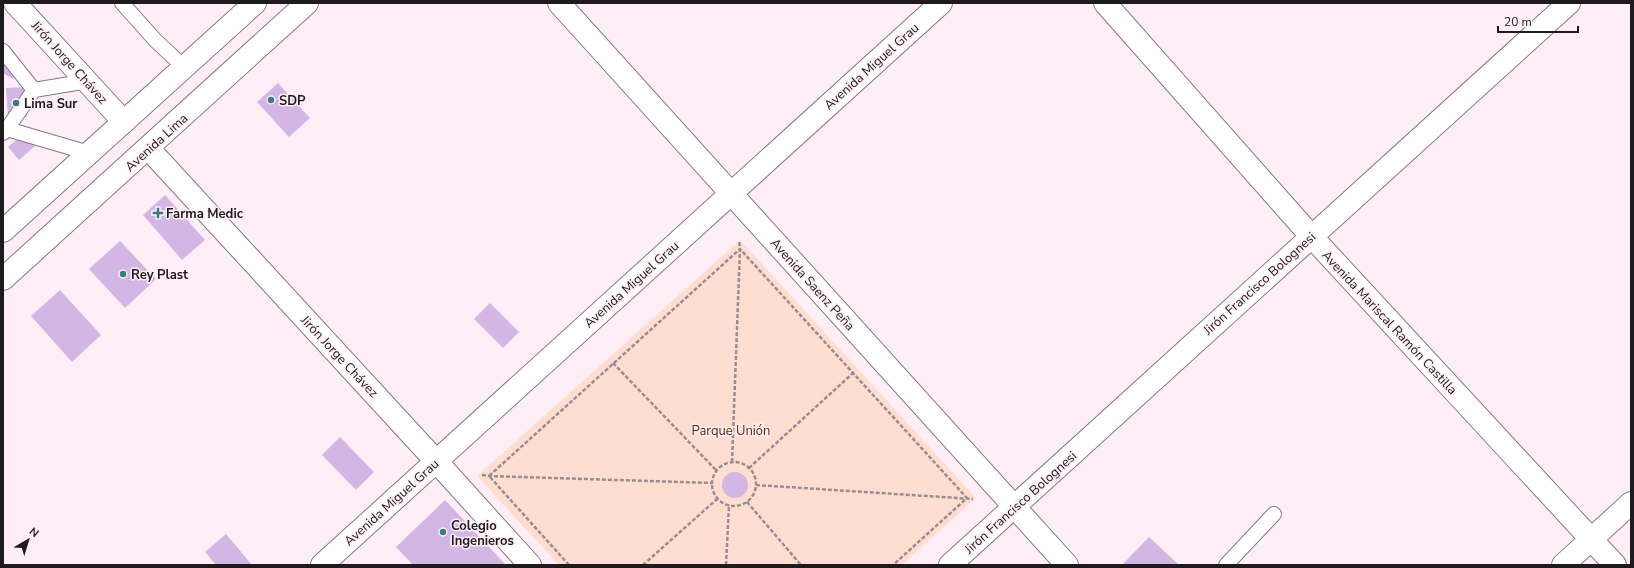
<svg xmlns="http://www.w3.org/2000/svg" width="1634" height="568" font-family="'Nunito Sans',sans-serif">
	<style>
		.green { fill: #ffded2 }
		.building { fill: #d4b6e4 }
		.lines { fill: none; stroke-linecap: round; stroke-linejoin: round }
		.service-casing { stroke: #877981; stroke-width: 16 }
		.minor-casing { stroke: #877981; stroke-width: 24 }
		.secondary-casing { stroke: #877981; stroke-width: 24 }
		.path { stroke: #988d93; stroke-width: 2.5; stroke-dasharray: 4 2; stroke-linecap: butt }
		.service { stroke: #fff; stroke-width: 14 }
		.minor { stroke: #fff; stroke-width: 22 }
		.secondary { stroke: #fff; stroke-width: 22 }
		.poi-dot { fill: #367f80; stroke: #feeff7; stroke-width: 1.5 }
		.labels { text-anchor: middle; stroke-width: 3; stroke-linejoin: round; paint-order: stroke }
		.street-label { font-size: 13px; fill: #1f1a1d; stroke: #feeff7 }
		.poi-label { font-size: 13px; font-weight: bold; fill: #1f1a1d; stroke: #feeff7; text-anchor: start }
		.park-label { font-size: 13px; fill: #662406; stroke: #feeff7 }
	</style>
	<rect width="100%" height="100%" fill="#feeff7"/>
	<path class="green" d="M 740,240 L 976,498 L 902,565 L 559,565 L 477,476 Z"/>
	<path class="building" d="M 3,54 L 21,64 L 13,79 L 3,73 Z
		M 278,83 L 310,118 L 289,137 L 257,102 Z
		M 25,87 L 27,117 L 8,118 L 6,88 Z
		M 24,133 L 35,146 L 19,160 L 8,147 Z
		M 165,195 L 205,240 L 182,260 L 143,215 Z
		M 120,241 L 156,279 L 125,308 L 89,269 Z
		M 60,290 L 101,335 L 72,362 L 31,316 Z
		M 490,303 L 519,332 L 503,348 L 474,319 Z
		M 340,437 L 374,472 L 356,490 L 322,455 Z
		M722 485a13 13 0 1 1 26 0a13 13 0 1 1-26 0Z
		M 445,500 L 506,565 L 413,565 L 396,547 Z
		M 226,534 L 252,565 L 216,565 L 205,552 Z
		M 1149,537 L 1179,565 L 1122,565 Z"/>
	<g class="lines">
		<defs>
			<path id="service" d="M 122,3 L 156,41 L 184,67
				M 3,51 L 34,90
				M 7,129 L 34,90 L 88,81
				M 3,133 L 7,129 L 89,153
				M 1226,565 L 1274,514"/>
			<path id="minor" d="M 15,3 L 124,122
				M 559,3 L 1067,565
				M 1105,3 L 1311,236 L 1615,565
				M 148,148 L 436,461 L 530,565
				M 322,565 L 941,3
				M 950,565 L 1569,3
				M 1563,565 L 1631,503"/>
			<path id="secondary" d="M 3,231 L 255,3
				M 3,279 L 307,3"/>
		</defs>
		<use href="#service" class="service-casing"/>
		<use href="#minor" class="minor-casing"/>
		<use href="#secondary" class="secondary-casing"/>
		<path class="path" d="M 613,363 L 716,470
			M712 484a22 22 0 1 1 44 0a22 22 0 1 1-44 0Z
			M 732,462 L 740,249 L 739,241
			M 749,468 L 853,373
			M 482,475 L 489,476 L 712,483
			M 756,485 L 973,499
			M 747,502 L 801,565
			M 569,565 L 489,476 L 740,249 L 967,498 L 893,565
			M 643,565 L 717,499
			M 726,565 L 729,505"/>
		<use href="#service" class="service"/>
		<use href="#minor" class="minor"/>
		<use href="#secondary" class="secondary"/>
	</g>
	<g class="poi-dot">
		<circle cx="271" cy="100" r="4"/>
		<circle cx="16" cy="103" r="4"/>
		<path d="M156 207h4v4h4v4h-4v4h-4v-4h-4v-4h4z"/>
		<circle cx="123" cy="274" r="4"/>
		<circle cx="443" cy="532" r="4"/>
	</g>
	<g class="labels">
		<g class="street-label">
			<text transform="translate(70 62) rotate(48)" y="5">Jirón Jorge Chávez</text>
			<text transform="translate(871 66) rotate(-42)" y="5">Avenida Miguel Grau</text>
			<text transform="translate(156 142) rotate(-42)" y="5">Avenida Lima</text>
			<text transform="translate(1259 283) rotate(-42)" y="5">Jirón Francisco Bolognesi</text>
			<text transform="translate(631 284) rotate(-42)" y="5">Avenida Miguel Grau</text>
			<text transform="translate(813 284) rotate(48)" y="5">Avenida Saenz Peña</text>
			<text transform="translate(1390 322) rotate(47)" y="5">Avenida Mariscal Ramón Castilla</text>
			<text transform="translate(340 356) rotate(47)" y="5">Jirón Jorge Chávez</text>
			<text transform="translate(391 502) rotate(-42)" y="5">Avenida Miguel Grau</text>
			<text transform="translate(1020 502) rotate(-42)" y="5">Jirón Francisco Bolognesi</text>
		</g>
		<g class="poi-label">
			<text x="279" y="105">SDP</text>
			<text x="24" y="108">Lima Sur</text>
			<text x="166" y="218">Farma Medic</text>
			<text x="131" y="279">Rey Plast</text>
			<text x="451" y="530">Colegio<tspan x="451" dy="15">Ingenieros</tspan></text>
		</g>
		<g class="park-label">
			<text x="731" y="435">Parque Unión</text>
		</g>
	</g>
	<rect width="1634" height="568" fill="none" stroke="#1f1a1d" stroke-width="8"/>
	<g transform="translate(28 540) rotate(38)" stroke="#feeff7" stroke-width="3" paint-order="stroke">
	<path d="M0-3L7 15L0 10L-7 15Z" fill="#1f1a1d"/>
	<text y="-6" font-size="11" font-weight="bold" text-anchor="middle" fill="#1f1a1d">N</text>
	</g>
	<path d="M1498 26v6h80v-6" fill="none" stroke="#1f1a1d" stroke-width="2"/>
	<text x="1504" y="26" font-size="12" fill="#1f1a1d" stroke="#feeff7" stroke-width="3" paint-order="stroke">20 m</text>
</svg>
